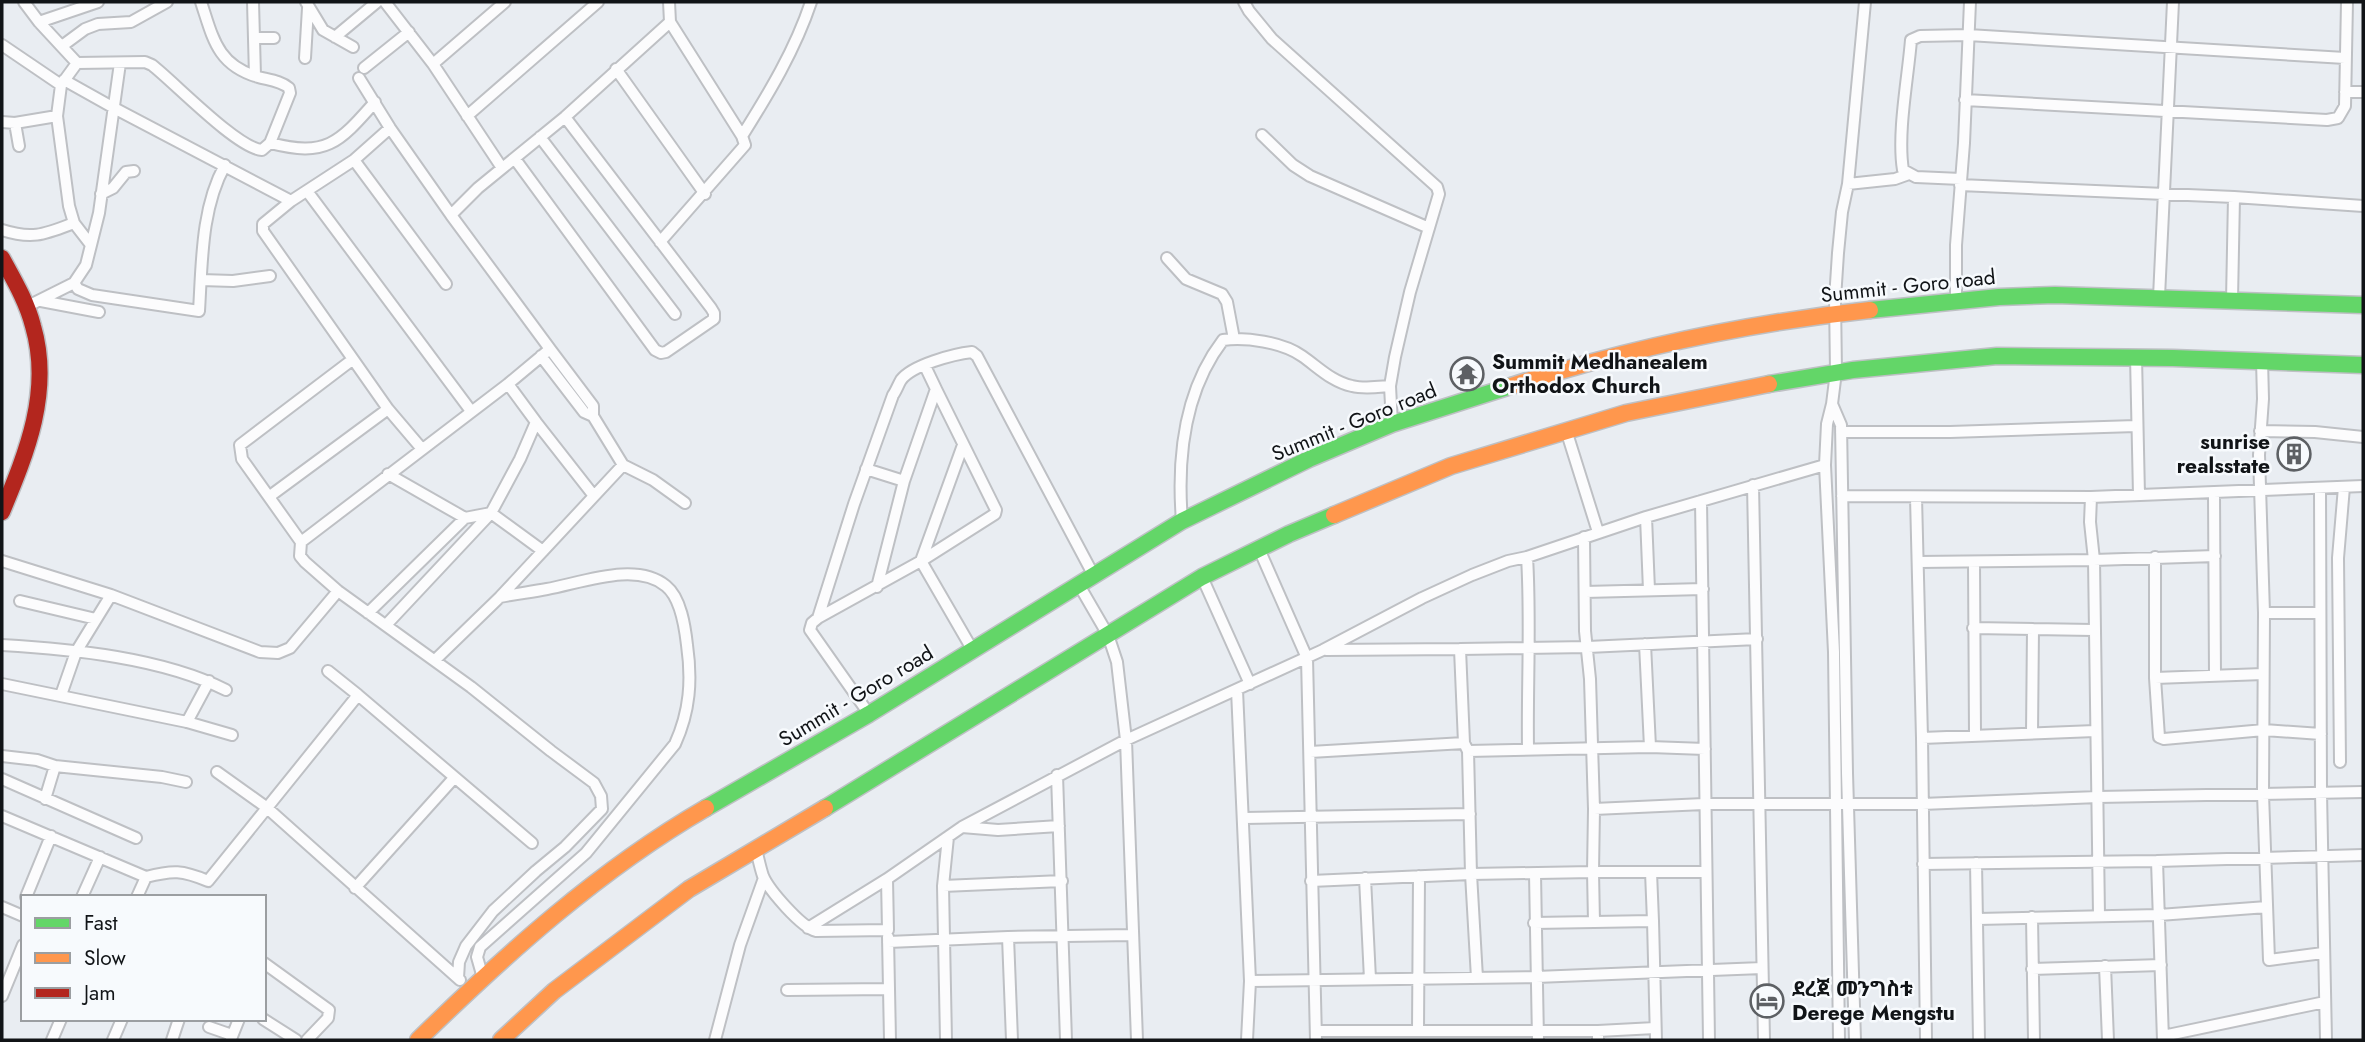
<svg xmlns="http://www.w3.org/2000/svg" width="2365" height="1042" font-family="Jost,'Noto Sans Ethiopic',sans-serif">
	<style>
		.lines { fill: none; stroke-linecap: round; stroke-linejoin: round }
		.street-casing { stroke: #bec0c4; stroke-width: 14 }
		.fast-casing { stroke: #bec0c4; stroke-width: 19 }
		.slow-casing { stroke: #bec0c4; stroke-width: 19 }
		.jam-casing { stroke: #bec0c4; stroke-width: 19 }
		.street { stroke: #fcfcfd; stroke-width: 10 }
		.fast { stroke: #63d668; stroke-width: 16 }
		.slow { stroke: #ff974d; stroke-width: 16 }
		.jam { stroke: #b3261e; stroke-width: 16 }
		.labels { text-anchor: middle; stroke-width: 5; stroke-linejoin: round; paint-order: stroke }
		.street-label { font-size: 21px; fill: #111417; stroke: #f7fafd }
		.poi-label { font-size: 21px; font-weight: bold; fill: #111417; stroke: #f7fafd; text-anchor: start }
	</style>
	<rect width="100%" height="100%" fill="#e9edf2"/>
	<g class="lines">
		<defs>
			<path id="street" d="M 24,2 L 39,22 L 77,63 L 145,62 L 152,65 C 175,83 237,148 262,150 L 270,143 L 290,93 L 289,88 C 281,81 269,80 258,77 C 217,65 213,38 201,2
				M 253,2 L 255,76
				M 306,2 L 323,30 L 353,47
				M 385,2 L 433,64 L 502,168
				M 1244,2 L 1249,11 L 1272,39 L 1437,187 L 1439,194 L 1410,292 L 1395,357 L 1390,386 L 1392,424
				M 39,22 L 98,2
				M 335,37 L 377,2
				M 255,38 L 274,38
				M 2,45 L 61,85
				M 62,46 L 85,29 L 98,24 L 131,22 L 167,2
				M 305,58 L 308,8
				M 433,64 L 505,2
				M 364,68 L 409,32
				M 616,69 L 705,194
				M 359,78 L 390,128 L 451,215
				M 64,80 L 114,108 L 291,201 L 263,224 L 263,231 L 388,409
				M 2345,92 L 2363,92
				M 1965,100 L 2327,120 L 2338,118 L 2345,106 L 2347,2
				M 467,116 L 598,2
				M 2,122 L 15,123 L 57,116
				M 15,123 L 19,146
				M 1262,135 L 1293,165 L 1310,176 L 1429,228
				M 742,136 C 769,93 795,50 811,2
				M 540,137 L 675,314
				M 270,143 C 326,157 338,144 375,102
				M 515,159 L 655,350 L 661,353 L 666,352 L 714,319 L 714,313 L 711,308 L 565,117
				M 354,160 L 446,284
				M 1961,179 L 1916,177 L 1903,170 C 1897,133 1908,78 1911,40 L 1920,36 L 1968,35 L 2345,58
				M 1848,184 L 1865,2
				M 1960,185 L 2234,197 L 2363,206
				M 307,191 L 471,411
				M 101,194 L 113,188 L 126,172 L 134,171
				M 291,201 L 354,160 L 390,128
				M 2,230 C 33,240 45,234 74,223
				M 660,242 L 745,145 L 742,136 L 670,22 L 669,2
				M 91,245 L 99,213 L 120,63
				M 1167,258 L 1186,279 L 1222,294 L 1227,302 L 1234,339
				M 201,280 L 233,281 L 270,276
				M 74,283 L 78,289 L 92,295 L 199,311 C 202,263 201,208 225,165
				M 2159,297 L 2173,2
				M 2232,300 L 2234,197
				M 41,301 L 99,312
				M 1956,301 L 1956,245 L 1964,143 L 1970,2
				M 28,306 L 74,283 L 86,265 L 91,245 L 74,223 L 69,206 L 57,116 L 61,85 L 77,63
				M 541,356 L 584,412 L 593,416
				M 2136,357 L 2139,495
				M 2262,360 L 2263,399 L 2259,455 L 2264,613 L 2263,794 L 2269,960 L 2323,953
				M 1832,404 L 1841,425 L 1847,773 L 1855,1040
				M 536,422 L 594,496
				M 1566,430 L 1598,532
				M 2260,431 L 2315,432 L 2363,437
				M 1841,432 L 1950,432 L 2136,426
				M 623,465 L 653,480 L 685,503
				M 866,469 L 904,481 L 936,389 L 925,366
				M 388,474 L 465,518 L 491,513 L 543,551
				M 1753,485 L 1764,1040
				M 2320,488 L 2321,793 L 2326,1040
				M 2214,493 L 2215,676
				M 270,496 L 388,409 L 422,449
				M 1842,496 L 2091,497 L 2363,486
				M 1916,497 L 1922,738
				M 2091,497 L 2090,522 L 2094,560 L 2099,915
				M 1701,501 L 1709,1040
				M 1646,517 L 1649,590
				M 1182,521 C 1177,459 1184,391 1223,340 C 1246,337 1282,342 1302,356 C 1318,367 1332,382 1352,386 C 1364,389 1377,387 1390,386
				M 301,542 L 242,459 L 240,445 L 352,360
				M 1259,549 L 1307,658 L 1316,1040
				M 1527,557 C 1531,621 1527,684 1528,748
				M 2155,557 L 2155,678 L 2159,737 L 2164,739 L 2264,730 L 2321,734
				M 2,561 L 111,595 L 260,652 L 278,653 L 290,648 L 338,591
				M 921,561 L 995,514 L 996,510 L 936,389
				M 921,561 L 963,445
				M 1918,562 L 2094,560 L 2215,556
				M 1974,562 L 1975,735
				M 1202,577 L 1250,684
				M 1079,585 L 1108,635 L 1117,662 L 1126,740 L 1137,1040
				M 877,587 L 904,481
				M 1585,592 L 1703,589
				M 20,601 L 96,619
				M 368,613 L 465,518
				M 2264,613 L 2320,613
				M 818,618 L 921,561 L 972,649
				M 386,625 L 491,513 L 520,459 L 536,422 L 508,384
				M 1973,628 L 2093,630
				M 1645,644 L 1650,747
				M 2,645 C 72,649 163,658 226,690
				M 1326,650 L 1460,649
				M 435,660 L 500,597 L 623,465 L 593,416 L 593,406 L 550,349
				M 2155,678 L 2263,674
				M 2,684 L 187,722 L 232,735
				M 1237,690 L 1250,981 L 1247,1040
				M 61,695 L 76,652 L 111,595
				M 358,695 L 532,843
				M 869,714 L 810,630 L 812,623 L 818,618 L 854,504 L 893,395 C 896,391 898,385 901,380 C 912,365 954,354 972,352 L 977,356 L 1094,576
				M 187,722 L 209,681
				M 2032,733 L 2033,629
				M 1705,749 L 1650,747 L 1468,751 L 1464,743 L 1460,649 L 1588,647 L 1757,639
				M 1468,751 L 1471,874 L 1593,872 L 1594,809 L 1590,679 L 1585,631 L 1584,537
				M 1310,752 L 1464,743
				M 2,756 L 37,760 L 55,766 L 162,777 L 186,782
				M 2340,762 L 2338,558 L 2344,487
				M 217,772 L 266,807 L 460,980
				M 1057,775 L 1066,1040
				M 2,779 L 136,838
				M 45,799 L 55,766
				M 1594,809 L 1704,804 L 1922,804 L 2098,797 L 2363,792
				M 2,816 L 146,877 C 173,870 182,870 208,881 L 358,695 L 328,671
				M 1245,818 L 1470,814
				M 962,827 L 998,830 L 1059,826
				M 756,849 C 758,857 760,867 763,876 C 769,890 801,927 816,931 L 888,930 L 887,879 L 962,827 L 1126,740 L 1323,650 L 1422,598 L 1472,575 L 1508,561 L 1527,557 L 1646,517 L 1825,465
				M 2157,861 L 2163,1040
				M 1976,863 L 1979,1040
				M 1923,864 L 2157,861 L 2363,855
				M 1651,872 L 1653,921
				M 1535,874 L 1538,1040
				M 1365,878 L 1370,979
				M 1311,881 L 1471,874 L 1477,978
				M 943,886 L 1062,881
				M 355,888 L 454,778
				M 26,897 L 51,836
				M 82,897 L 100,857
				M 137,897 L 146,877
				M 2,907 L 23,916
				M 2032,917 L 2034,1040
				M 1978,919 L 2159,915 L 2267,907
				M 1534,923 L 1594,922
				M 808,928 L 887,879
				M 888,937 L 890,1040
				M 1008,937 L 1012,1040
				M 888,942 L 1008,937 L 1133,935
				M 264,963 L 329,1010 L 328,1018 L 307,1040
				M 2105,966 L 2108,1040
				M 2032,969 L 2161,965
				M 458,978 L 459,962 L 466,946 L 493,911 L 536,871 L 565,847 L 602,809 L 601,796 L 594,783 L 551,751 L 471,687 L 338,591 L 305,562 L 300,556 L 301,542 L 508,384 L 550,349 L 451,215 L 478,188 L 565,117 L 670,22
				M 483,978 L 477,957 L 480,947 L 586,853 L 675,744 C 690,711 692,680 687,645 C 685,627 681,598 666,586 C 636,561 581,583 547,589 C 531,592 515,594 500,597
				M 1250,981 L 1536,977 L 1762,968
				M 787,990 L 889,989
				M 2,996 L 23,945
				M 263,1019 L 296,1040
				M 209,1027 L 232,1035
				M 1316,1031 L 1598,1031 L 1598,1040
				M 1418,1031 L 1419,876
				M 1598,1031 L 1655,1028
				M 2163,1036 L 2325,1002
				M 231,1039 L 239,1019
				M 52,1040 L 61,1019
				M 113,1040 L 122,1019
				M 172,1040 L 179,1019
				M 715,1040 L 740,945 L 764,878
				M 946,1040 L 943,886 L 948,837
				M 1656,1040 L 1653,921 L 1594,922 L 1593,872 L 1706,872
				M 1839,1040 L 1834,652 L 1825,465 L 1827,424 L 1832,404 L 1836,372 L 1835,299 L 1838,253 L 1842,212 L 1848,184 L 1895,179 L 1909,174
				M 1926,1040 L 1922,738 L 2095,731"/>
			<path id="fast" d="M 1870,310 L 1999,297 L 2055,295 L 2363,305
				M 1769,384 L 1853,370 L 1997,356 L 2173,358 L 2363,365
				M 706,808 L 869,714 L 1182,521 L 1309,459 L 1392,424 L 1511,386
				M 825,808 L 1202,577 L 1289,534 L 1334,515"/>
			<path id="slow" d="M 1511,386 C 1627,349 1748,323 1870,310
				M 1334,515 L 1451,466 L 1626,413 L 1769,384
				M 418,1040 C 506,954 599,870 706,808
				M 501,1040 L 554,991 L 689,889 L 825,808"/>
			<path id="jam" d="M 2,258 C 14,280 27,302 33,326 C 52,391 27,452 2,512"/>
		</defs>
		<use href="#street" class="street-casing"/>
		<use href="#fast" class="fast-casing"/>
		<use href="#slow" class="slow-casing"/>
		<use href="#jam" class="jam-casing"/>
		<use href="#street" class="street"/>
		<use href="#fast" class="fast"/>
		<use href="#slow" class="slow"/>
		<use href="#jam" class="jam"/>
	</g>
	<defs>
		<symbol id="temple-ring" viewBox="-11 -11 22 22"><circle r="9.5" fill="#f7fafd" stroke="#5d6064" stroke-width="1.5"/><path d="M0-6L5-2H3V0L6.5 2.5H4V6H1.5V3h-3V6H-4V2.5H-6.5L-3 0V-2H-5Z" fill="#5d6064"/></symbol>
		<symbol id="building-ring" viewBox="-11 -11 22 22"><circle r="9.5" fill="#f7fafd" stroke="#5d6064" stroke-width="1.5"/><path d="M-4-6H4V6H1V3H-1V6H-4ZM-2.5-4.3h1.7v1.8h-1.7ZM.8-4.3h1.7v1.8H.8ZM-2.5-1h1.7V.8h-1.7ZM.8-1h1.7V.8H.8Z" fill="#5d6064"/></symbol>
		<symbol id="hotel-ring" viewBox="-11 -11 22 22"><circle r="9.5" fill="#f7fafd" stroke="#5d6064" stroke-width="1.5"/><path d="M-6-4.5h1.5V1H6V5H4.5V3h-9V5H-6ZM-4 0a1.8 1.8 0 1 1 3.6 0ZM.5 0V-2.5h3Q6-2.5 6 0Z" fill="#5d6064"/></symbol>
	</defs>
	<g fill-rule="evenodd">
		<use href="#temple-ring" x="1448" y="355" width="38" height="38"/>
		<use href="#building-ring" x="2275" y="435" width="38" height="38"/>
		<use href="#hotel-ring" x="1748" y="982" width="38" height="38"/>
	</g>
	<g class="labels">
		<g class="street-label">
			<text transform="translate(1908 286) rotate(-6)" y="7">Summit - Goro road</text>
			<text transform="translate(1354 422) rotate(-22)" y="7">Summit - Goro road</text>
			<text transform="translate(856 696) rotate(-31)" y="7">Summit - Goro road</text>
		</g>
		<g class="poi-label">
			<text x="1492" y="369">Summit Medhanealem<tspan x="1492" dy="24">Orthodox Church</tspan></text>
			<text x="2270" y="449" text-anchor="end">sunrise<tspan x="2270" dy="24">realsstate</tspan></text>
			<text x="1792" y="996">ደረጀ መንግስቱ<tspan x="1792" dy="24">Derege Mengstu</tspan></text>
		</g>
	</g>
	<rect width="2365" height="1042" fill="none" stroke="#111417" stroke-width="7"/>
	<rect x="21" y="895" width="245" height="126" fill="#f7fafd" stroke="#9b9ea1" stroke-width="2"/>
	<rect x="35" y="918" width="35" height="10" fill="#63d668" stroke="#9b9ea1" stroke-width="2"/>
	<text x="84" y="930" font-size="21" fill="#111417">Fast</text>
	<rect x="35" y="953" width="35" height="10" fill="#ff974d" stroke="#9b9ea1" stroke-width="2"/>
	<text x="84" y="965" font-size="21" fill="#111417">Slow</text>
	<rect x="35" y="988" width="35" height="10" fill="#b3261e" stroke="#9b9ea1" stroke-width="2"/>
	<text x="84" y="1000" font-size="21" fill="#111417">Jam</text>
</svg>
